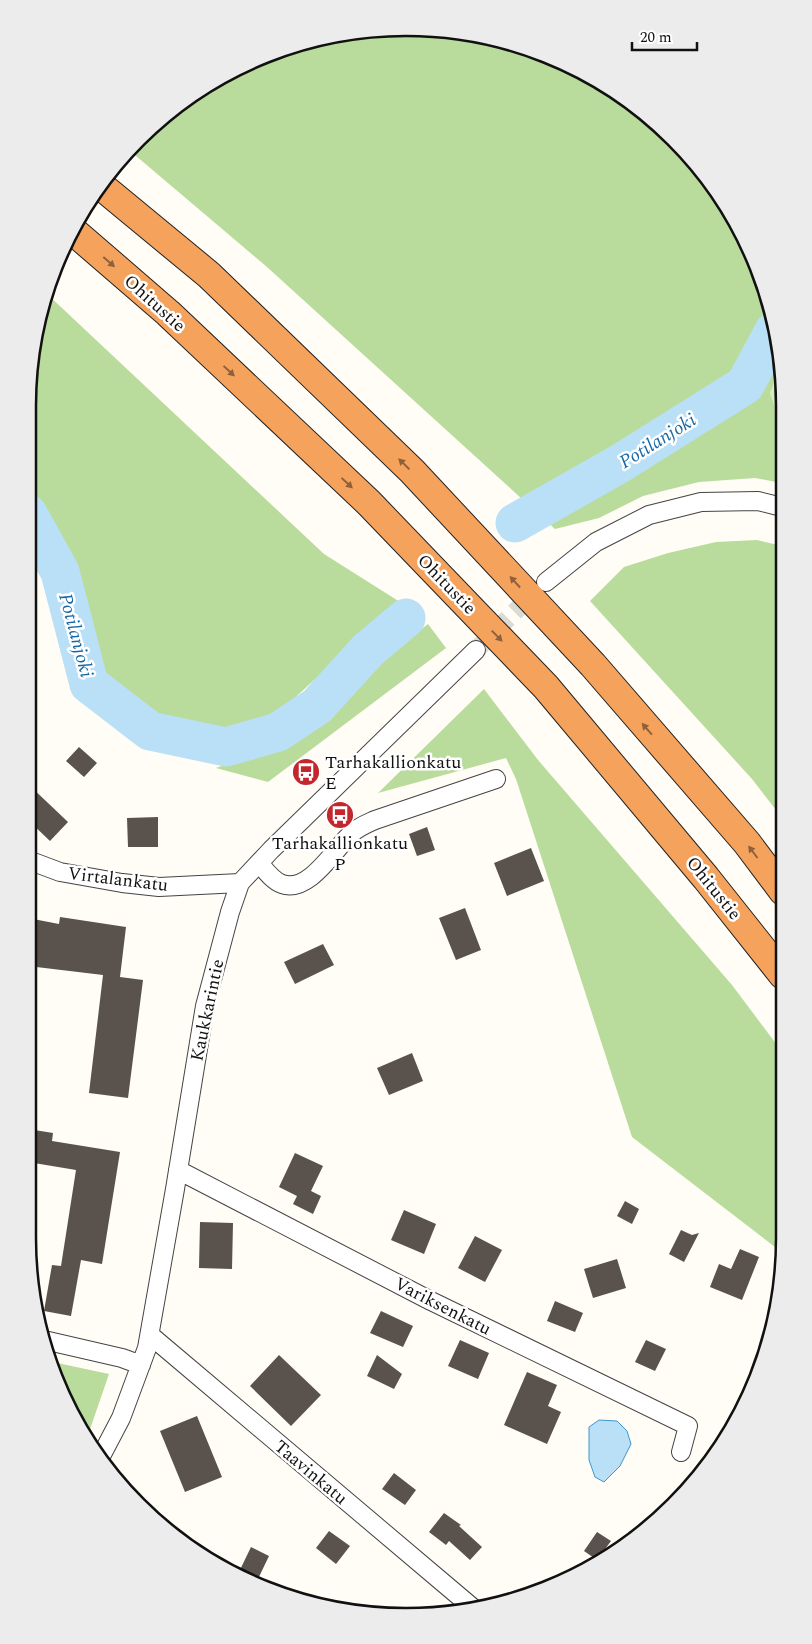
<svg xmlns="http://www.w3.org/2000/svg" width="812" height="1644" font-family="Spectral,serif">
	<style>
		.green { fill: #d5ebbd }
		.forest { fill: #b9dc9c }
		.water { fill: #b9e0f7; stroke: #3f96cf }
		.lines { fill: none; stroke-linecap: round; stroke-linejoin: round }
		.river { stroke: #b9e0f7; stroke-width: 39 }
		.building { fill: #5a524d }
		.minor-tunnel { stroke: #dbdad3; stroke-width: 18; stroke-dasharray: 18 9; stroke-linecap: butt }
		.minor-casing { stroke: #444; stroke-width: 20 }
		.motorway-casing { stroke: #222; stroke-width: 30 }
		.minor { stroke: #fff; stroke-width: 18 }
		.motorway { stroke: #f5a25d; stroke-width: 28 }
		.oneway { fill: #8e613b }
		.labels { text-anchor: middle; stroke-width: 5; stroke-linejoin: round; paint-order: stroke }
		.street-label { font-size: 18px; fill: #111; stroke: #fff }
		.poi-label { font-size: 18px; fill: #111; stroke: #fff; text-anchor: start }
		.water-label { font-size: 19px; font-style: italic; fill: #1768a6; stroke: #fff }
		.rim { fill: none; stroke: #111; stroke-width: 2.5 }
	</style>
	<rect width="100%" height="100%" fill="#fffdf5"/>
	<path class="green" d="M 781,367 L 781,424 L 770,393 Z"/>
	<path class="forest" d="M 430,28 L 504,40 L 573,66 L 655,121 L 706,176 L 756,261 L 781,357 L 781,367 L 770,393 L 781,424 L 782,483 L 755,478 L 699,482 L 643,496 L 599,518 L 555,529 L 267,267 L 129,150 L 156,122 L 216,78 L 284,48 L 356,31 Z
		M 46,293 L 324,554 L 400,602 L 267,723 L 222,733 L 159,717 L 99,669 L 75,562 L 33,502 L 28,499 L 28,382 L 40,308 Z
		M 757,540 L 782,546 L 783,819 L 752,779 L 590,601 L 624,567 L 668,553 L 716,542 Z
		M 428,624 L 446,648 L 268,782 L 216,768 L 301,737 L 379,661 Z
		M 484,689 L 538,760 L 732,985 L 783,1053 L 784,1254 L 632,1137 L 516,779 L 506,758 L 378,793 Z
		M 48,1361 L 109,1374 L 88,1435 Z"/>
	<path class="water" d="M 599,1420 L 617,1421 L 627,1431 L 631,1444 L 620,1466 L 604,1482 L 595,1477 L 589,1460 L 589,1427 Z"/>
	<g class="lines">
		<path class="river" d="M 28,514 L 60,572 L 89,684 L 150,731 L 226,747 L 278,732 L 317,706 L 368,650 L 406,618
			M 515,523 L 619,464 L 745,385 L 774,331"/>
	</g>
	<path class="building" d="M 79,747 L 97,763 L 84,777 L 66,761 Z
		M 28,784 L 68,822 L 50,841 L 28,820 Z
		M 158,817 L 158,847 L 128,847 L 127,818 Z
		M 427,827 L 435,850 L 417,856 L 409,834 Z
		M 531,848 L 544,881 L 507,896 L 494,863 Z
		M 465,908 L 481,950 L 456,960 L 439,918 Z
		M 60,917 L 126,927 L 120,977 L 143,980 L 128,1098 L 89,1093 L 103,975 L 28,966 L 28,918 L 59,924 Z
		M 323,944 L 334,965 L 295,984 L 284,962 Z
		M 412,1053 L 423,1081 L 389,1095 L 377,1068 Z
		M 28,1129 L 53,1133 L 52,1141 L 120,1152 L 102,1264 L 81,1260 L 71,1316 L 44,1311 L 52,1265 L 61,1266 L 76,1170 L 28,1162 Z
		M 295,1153 L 323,1166 L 311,1191 L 321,1196 L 313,1214 L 293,1204 L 297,1196 L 279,1187 Z
		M 625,1201 L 639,1209 L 632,1224 L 617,1216 Z
		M 404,1210 L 436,1224 L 424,1254 L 391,1240 Z
		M 200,1222 L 233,1223 L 232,1269 L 199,1268 Z
		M 681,1230 L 692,1235 L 699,1233 L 684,1262 L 669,1254 Z
		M 475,1236 L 502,1250 L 485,1282 L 458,1268 Z
		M 740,1249 L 759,1257 L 742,1300 L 710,1287 L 719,1264 L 731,1269 Z
		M 617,1259 L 626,1288 L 593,1298 L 584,1269 Z
		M 555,1301 L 583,1313 L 575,1332 L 547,1321 Z
		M 381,1311 L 413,1326 L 403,1347 L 370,1333 Z
		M 460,1340 L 489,1353 L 478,1379 L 448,1366 Z
		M 646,1340 L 666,1349 L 655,1371 L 635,1362 Z
		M 279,1355 L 321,1395 L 291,1426 L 250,1386 Z
		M 377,1355 L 402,1374 L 394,1389 L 367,1376 Z
		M 527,1372 L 557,1385 L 548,1406 L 561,1412 L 547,1444 L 504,1425 Z
		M 197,1416 L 222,1477 L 185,1492 L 160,1431 Z
		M 394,1473 L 416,1490 L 405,1505 L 382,1489 Z
		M 444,1513 L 461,1525 L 459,1526 L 482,1547 L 470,1560 L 449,1541 L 446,1545 L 429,1532 Z
		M 329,1531 L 350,1546 L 336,1564 L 316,1548 Z
		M 597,1532 L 611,1541 L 597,1560 L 584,1551 Z
		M 251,1547 L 269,1556 L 257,1581 L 238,1574 Z"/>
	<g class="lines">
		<path class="minor-tunnel" d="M 476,650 L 536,591"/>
		<defs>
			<path id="minor" d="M 546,582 L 596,542 L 649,515 L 701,502 L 758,501 L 782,507
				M 28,860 L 60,872 L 122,883 L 159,887 L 240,883
				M 259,863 C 265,870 273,881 282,884 C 309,894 335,848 351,834 C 358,827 366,824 375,820 L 496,779
				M 178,1170 L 431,1301 L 688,1426 L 681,1452
				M 150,1335 L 473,1608
				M 44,1340 L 122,1358 L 141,1365
				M 100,1458 L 121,1418 L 147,1348 L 175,1189 L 205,1006 L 230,912 L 240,883 L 271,850 L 476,650"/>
			<path id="motorway" d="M 100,185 L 209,275 L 412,471 L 593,665 L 747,843 L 783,891
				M 72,230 L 168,313 L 369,503 L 546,687 L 706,878 L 783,975"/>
		</defs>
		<use href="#minor" class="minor-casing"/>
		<use href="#motorway" class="motorway-casing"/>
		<use href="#minor" class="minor"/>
		<use href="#motorway" class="motorway"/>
	</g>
	<defs><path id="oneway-solid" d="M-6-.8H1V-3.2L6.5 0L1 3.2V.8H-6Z" transform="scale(1.25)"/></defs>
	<g class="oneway">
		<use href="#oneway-solid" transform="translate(109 262) rotate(41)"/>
		<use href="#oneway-solid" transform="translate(229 371) rotate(43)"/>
		<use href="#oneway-solid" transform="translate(404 464) rotate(-136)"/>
		<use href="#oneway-solid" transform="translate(347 483) rotate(43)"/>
		<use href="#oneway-solid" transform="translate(515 582) rotate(-133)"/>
		<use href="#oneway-solid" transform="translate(497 636) rotate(46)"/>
		<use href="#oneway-solid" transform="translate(647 729) rotate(-131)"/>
		<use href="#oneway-solid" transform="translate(753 852) rotate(-127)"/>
	</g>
	<defs>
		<symbol id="bus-disc" viewBox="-11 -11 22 22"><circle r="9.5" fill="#c4262e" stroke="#fff"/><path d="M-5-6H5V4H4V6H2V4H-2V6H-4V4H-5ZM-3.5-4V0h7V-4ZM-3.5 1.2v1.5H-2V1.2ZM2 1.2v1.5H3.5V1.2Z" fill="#fff"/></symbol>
	</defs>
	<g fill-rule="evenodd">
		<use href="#bus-disc" x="290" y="756" width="32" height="32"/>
		<use href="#bus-disc" x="324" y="799" width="32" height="32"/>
	</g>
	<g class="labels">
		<g class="street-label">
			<text transform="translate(155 303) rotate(42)" y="6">Ohitustie</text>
			<text transform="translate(447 584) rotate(46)" y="6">Ohitustie</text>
			<text transform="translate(118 879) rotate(7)" y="6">Virtalankatu</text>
			<text transform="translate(714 888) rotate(51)" y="6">Ohitustie</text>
			<text transform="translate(207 1010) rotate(-78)" y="6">Kaukkarintie</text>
			<text transform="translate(443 1306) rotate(27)" y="6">Variksenkatu</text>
			<text transform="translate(311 1472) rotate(40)" y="6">Taavinkatu</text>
		</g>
		<g class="poi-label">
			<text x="325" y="768">Tarhakallionkatu<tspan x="325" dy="21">E</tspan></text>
			<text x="340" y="849" text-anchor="middle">Tarhakallionkatu<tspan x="340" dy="21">P</tspan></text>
		</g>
		<g class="water-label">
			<text transform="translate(657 440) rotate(-32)" y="7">Potilanjoki</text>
			<text transform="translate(77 635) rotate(75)" y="7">Potilanjoki</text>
		</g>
	</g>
	<path d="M0 0H812V1644H0ZM406 36H406A370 370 0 0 1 776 406V1238A370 370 0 0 1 406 1608H406A370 370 0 0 1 36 1238V406A370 370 0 0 1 406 36Z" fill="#ececec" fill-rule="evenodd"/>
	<path class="rim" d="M406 36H406A370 370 0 0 1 776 406V1238A370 370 0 0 1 406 1608H406A370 370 0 0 1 36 1238V406A370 370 0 0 1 406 36Z"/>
	<path d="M632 42v8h65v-8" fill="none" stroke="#111111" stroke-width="2.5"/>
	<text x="640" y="42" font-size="15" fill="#111111" stroke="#ffffff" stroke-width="4" paint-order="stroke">20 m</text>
</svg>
